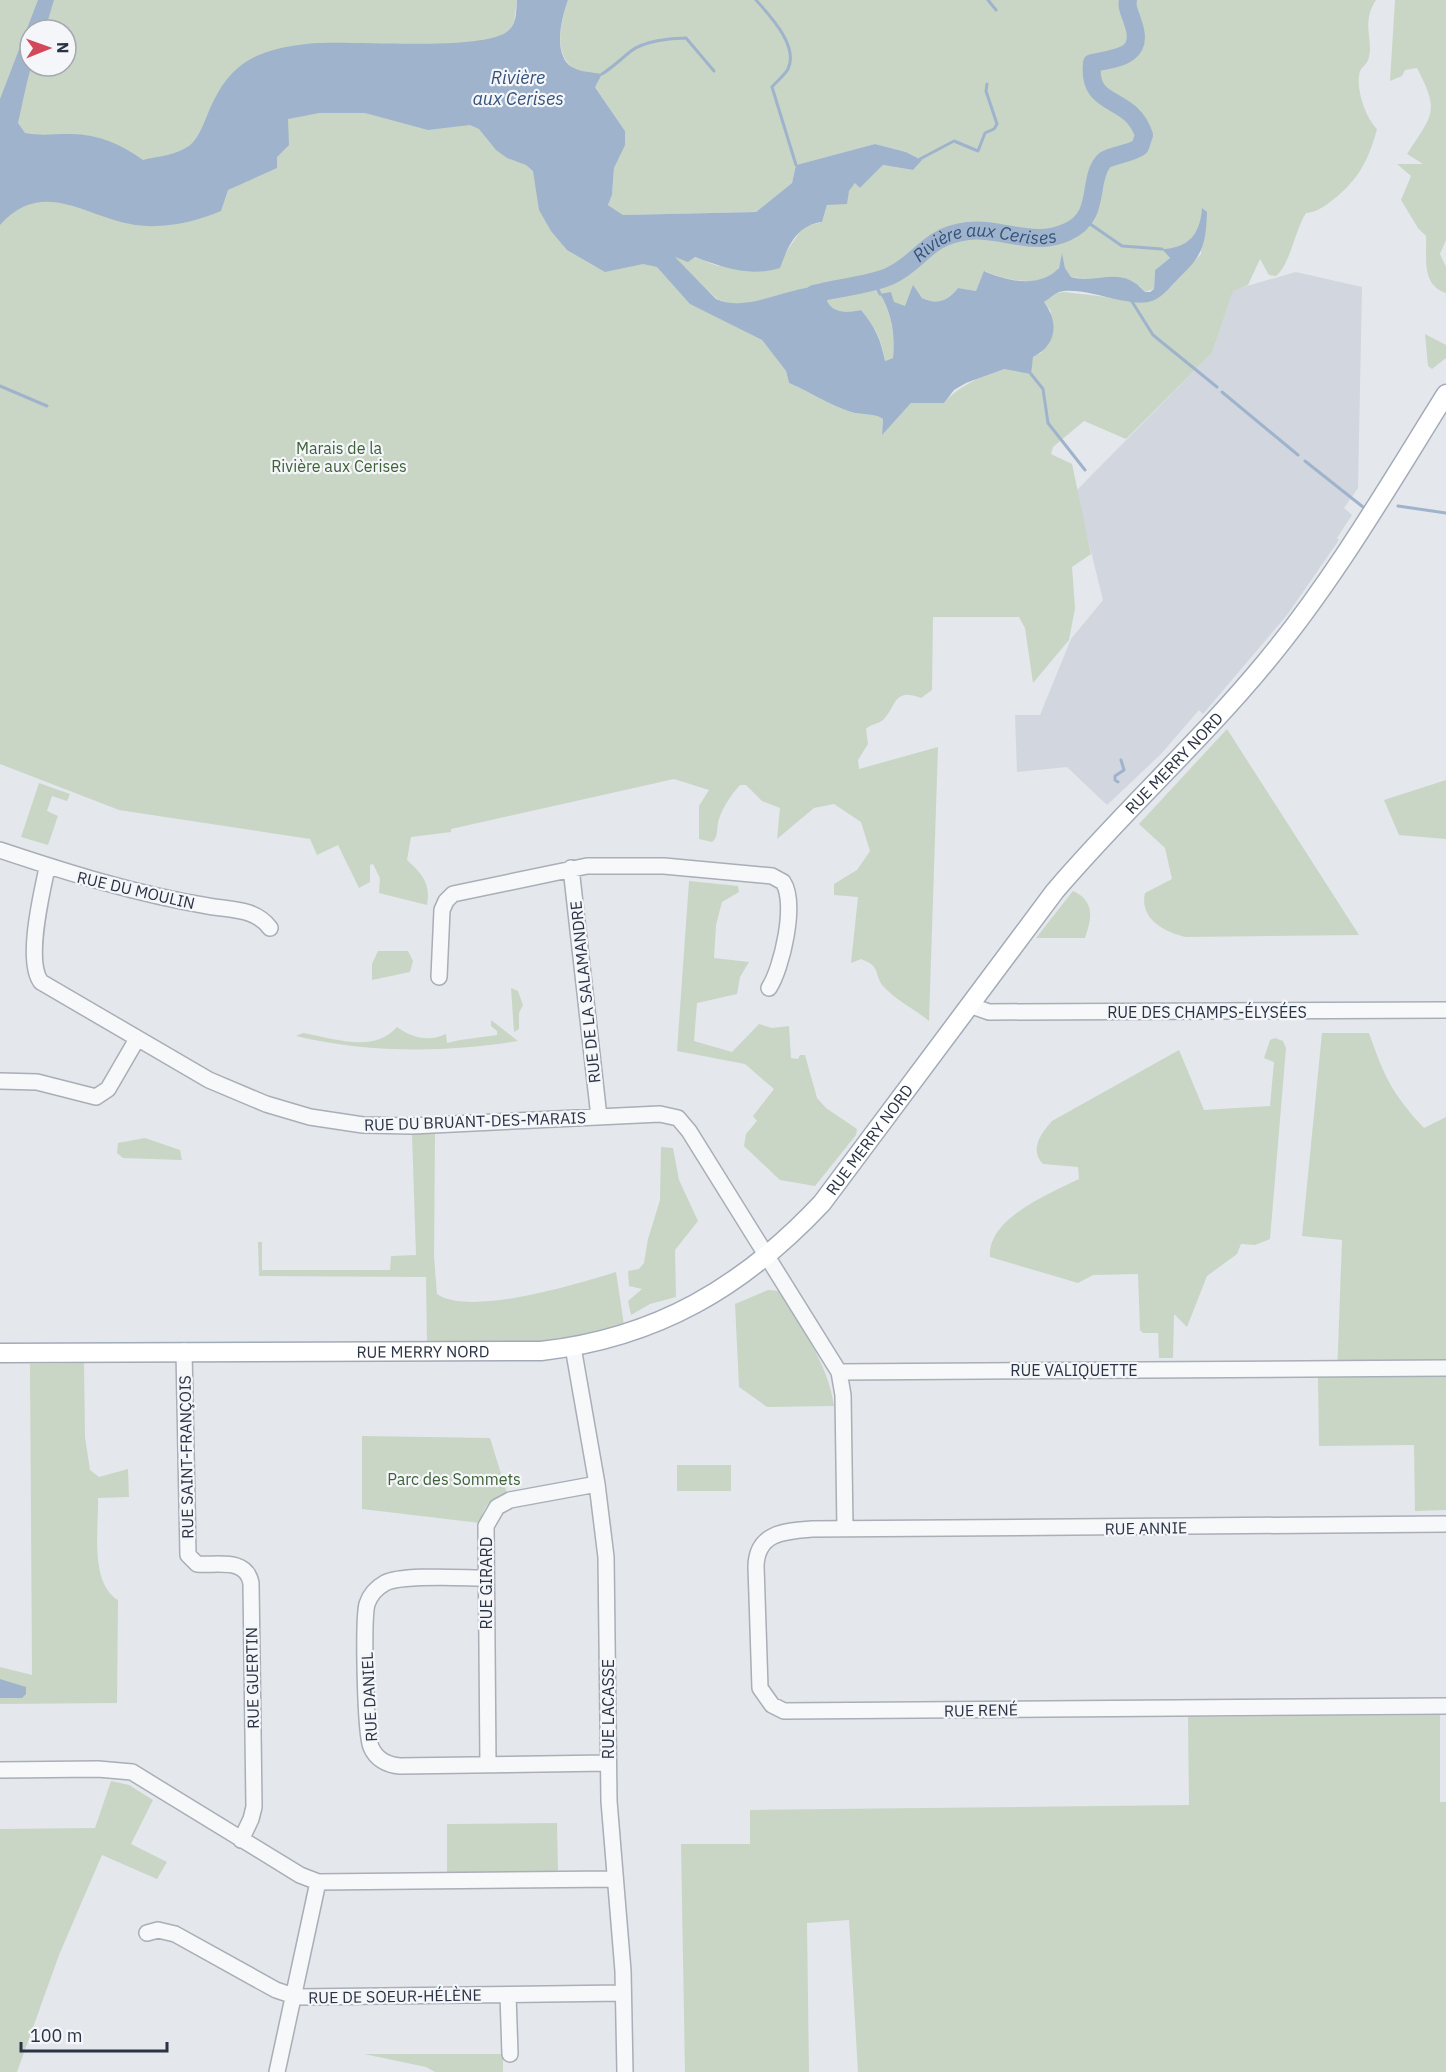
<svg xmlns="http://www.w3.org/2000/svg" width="1446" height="2072" font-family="'IBM Plex Sans',sans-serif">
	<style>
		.built { fill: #d2d6de }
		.green { fill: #c9d6c5; fill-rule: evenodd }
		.water { fill: #9fb4cc }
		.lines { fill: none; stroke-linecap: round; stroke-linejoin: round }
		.stream { stroke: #9fb4cc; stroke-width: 3 }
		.river { stroke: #9fb4cc; stroke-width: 18 }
		.minor-casing { stroke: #a9aeb7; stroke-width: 18 }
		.major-casing { stroke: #a3abb8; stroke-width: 21 }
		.minor { stroke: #f7f8fa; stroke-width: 15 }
		.major { stroke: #fff; stroke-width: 18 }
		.labels { text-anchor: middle; stroke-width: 4.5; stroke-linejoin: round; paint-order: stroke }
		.park-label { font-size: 16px; fill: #3f6138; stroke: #f4f6f9 }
		.street-label { font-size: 16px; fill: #2b3445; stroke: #f4f6f9 }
		.water-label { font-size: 18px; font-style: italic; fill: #34527a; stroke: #f4f6f9 }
	</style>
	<rect width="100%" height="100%" fill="#e4e7ec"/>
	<path class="built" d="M 1296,272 L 1362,287 L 1358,488 L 1344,508 L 1352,515 L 1337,538 L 1339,540 L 1287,615 L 1203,714 L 1199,710 L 1161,754 L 1107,805 L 1067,767 L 1017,772 L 1015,715 L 1040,715 L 1071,639 L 1103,600 L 1076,491 L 1212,353 L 1233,290 Z"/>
	<path class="green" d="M 0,0 L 517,0 L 514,22 L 509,32 L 556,155 L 711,314 L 762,340 L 786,371 L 789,383 C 810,392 829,405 851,412 C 861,415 875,413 883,419 L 882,434 L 911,403 L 944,403 C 965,377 1011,368 1041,353 L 1051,311 L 1044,302 L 1057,293 L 1064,292 L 1150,302 L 1172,286 L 1201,254 L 1202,209 C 1200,234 1189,248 1163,249 L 1170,258 L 1155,270 L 1154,289 L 1145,292 L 1140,286 L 1071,277 L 1065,268 L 1062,255 C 1061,259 1060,265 1058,269 C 1044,290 1002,279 985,271 L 976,291 L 958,288 C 948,301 937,305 922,298 L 913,286 L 906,306 L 899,306 L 880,294 C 892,315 895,335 893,358 L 885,361 C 882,340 875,326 861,310 C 847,313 830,314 826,297 L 837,288 C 794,278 756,316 717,299 L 673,256 L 694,257 L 718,266 L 785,254 L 803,227 L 822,222 L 827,205 L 849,191 L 855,182 L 860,188 L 883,165 L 913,170 L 921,159 L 906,152 L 875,144 L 796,165 L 792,183 L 756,212 L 623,215 L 608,205 L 612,195 L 614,168 L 625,131 C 615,117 606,102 596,88 C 588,78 574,71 568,63 C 554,46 562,19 568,0 L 1376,0 C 1360,24 1375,42 1368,60 C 1367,64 1362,67 1360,71 C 1355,87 1365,117 1377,129 C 1369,159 1359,179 1334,199 C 1325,206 1317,212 1306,213 C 1295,230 1290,265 1276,276 L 1269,275 L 1260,259 L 1248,285 L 1233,291 L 1212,353 L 1126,439 L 1084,421 L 1053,447 L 1051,454 L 1072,464 L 1091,554 L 1072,567 L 1075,608 L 1069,640 L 1033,683 L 1025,628 L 1019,617 L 933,617 L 932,690 L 921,698 C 893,687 897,706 883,720 C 878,724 871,724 866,729 L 868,744 L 858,760 L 859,769 L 938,747 L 929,1021 C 916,1010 894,999 883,986 C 873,973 882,967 861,959 L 851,963 L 858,897 L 834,895 L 834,884 L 857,870 L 870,851 L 861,822 L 834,804 L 814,808 L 777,839 L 780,808 L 762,801 L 746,785 L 740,785 C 731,795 723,807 719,819 C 716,828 719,837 712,842 L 699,839 L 699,806 L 709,790 L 674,779 L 451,829 L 451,832 L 411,837 L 407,860 C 422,874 431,883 427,905 L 379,893 L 380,878 L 373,864 L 370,865 L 370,882 L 359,888 L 338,845 L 317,855 L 310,839 L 119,810 L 0,764 ZM 30,30 L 66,30 L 66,66 L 30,66 Z
		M 1395,0 L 1446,0 L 1446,240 L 1440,254 L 1446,267 L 1446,293 C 1421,285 1427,258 1426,236 L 1418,228 L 1401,200 L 1411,176 L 1397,164 L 1423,164 L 1407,154 C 1433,114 1440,112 1417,68 L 1405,70 L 1402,76 L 1390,81 Z
		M 1425,334 L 1446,345 L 1446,358 L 1432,369 L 1428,366 Z
		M 1227,729 L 1359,935 L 1186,937 C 1165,932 1139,919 1145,893 L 1172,879 L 1165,848 L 1139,824 Z
		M 1446,780 L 1446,839 L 1399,835 L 1384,800 Z
		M 39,783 L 70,794 L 67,801 L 52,796 L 47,811 L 58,816 L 48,845 L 21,837 Z
		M 689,881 L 738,886 L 739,892 L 722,902 L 716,925 L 714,958 L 749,962 L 740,977 L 737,994 L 697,1003 L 694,1041 L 732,1052 L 759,1024 L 772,1028 L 789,1026 L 791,1058 L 798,1059 L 800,1055 L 805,1055 L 817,1098 L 826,1108 L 857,1129 L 856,1135 L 815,1186 L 780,1180 L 744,1146 L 746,1134 L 757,1121 L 753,1116 L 774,1089 L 745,1064 L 677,1051 Z
		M 1073,891 C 1095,901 1092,918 1085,938 L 1036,938 Z
		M 378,951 L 408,951 L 413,961 L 410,972 L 372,980 L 372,964 Z
		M 511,988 L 518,991 L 523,1005 L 519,1013 L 519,1029 L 514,1032 Z
		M 491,1020 L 518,1041 C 447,1053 366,1053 296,1036 L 303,1033 C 334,1038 373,1054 397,1027 C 412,1038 429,1042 446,1034 L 447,1043 L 460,1040 L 497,1035 L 497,1031 L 491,1026 Z
		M 1322,1033 L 1369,1033 C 1384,1076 1392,1094 1424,1128 L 1446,1117 L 1446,1510 L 1415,1511 L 1414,1445 L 1319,1446 L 1318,1375 L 1337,1375 L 1342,1240 L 1302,1236 Z
		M 1275,1038 L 1283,1041 L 1286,1048 L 1270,1239 L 1255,1245 L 1241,1244 L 1237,1254 L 1207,1276 L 1187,1327 L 1174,1314 L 1173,1358 L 1159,1358 L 1158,1333 L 1143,1333 L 1140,1330 L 1138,1274 L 1093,1275 L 1078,1283 L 990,1257 C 987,1218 1051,1193 1079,1179 L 1078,1167 L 1043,1164 C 1029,1150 1041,1133 1052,1121 L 1179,1050 L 1204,1110 L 1270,1106 L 1274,1062 L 1264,1058 L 1270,1040 Z
		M 435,1133 L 434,1257 L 437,1294 C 470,1317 577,1284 616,1272 L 624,1325 L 556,1341 L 515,1344 L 427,1342 L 426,1277 L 259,1276 L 258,1242 L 262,1242 L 262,1270 L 390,1270 L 391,1256 L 416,1255 L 412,1134 Z
		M 145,1138 L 180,1150 L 182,1160 L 123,1158 L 117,1153 L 118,1143 Z
		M 661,1147 L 673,1148 L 679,1180 L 698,1221 L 675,1250 L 676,1297 L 650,1304 L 631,1315 L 628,1301 L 642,1289 L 629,1286 L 628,1271 L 639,1269 L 644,1263 L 648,1239 L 660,1200 Z
		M 768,1290 L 779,1291 C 801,1328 828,1363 834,1406 L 767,1407 L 739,1387 L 735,1304 Z
		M 84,1363 L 85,1437 L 90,1470 L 99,1477 L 128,1469 L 129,1497 L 98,1498 C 99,1527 89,1582 118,1600 L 117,1703 L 0,1704 L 0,1667 L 32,1675 L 30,1364 Z
		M 362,1436 L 490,1438 L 507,1493 C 492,1497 482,1507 480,1523 L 362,1509 Z
		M 677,1465 L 731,1465 L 731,1491 L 677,1491 Z
		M 1440,1715 L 1440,1802 L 1446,1802 L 1446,2072 L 858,2072 L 849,1920 L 807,1923 L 809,2072 L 685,2072 L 681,1844 L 750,1844 L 750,1810 L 1189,1805 L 1188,1717 Z
		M 111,1781 L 129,1785 L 153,1800 L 131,1844 L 167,1862 L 157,1879 L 102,1855 L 59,1955 L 17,2072 L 0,2072 L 0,1829 L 95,1828 Z
		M 557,1823 L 558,1872 L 447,1873 L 447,1824 Z
		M 364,2054 L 503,2054 L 503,2072 L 435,2072 L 426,2067 Z"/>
	<path class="water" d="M 38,0 L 54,0 L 45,30 L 30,30 C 30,40 33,61 31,67 C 26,85 22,105 18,123 L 25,133 C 40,136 53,134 68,134 C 96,133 121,144 143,160 C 158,156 183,155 194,141 C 203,130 207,113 214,100 C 234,59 264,49 306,44 C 345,39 487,53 509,30 C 517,23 516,10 517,0 L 568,0 C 562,18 553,49 569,65 C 577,72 591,72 602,74 L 595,87 L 625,131 L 625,145 L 614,168 L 612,195 L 608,205 L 623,215 L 756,212 L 792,183 L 796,165 L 875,144 L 906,152 L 922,160 L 913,170 L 883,165 L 860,188 L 855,183 L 849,191 L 847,204 L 827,205 L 822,222 C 797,225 788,246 780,268 C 750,277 724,268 695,257 L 688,262 L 675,257 L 716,299 C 754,315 793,279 837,288 L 826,297 C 830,314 847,313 861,310 C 875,326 881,340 885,361 L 893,358 C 895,334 892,314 880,294 L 891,292 L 894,302 L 905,306 L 913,285 L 922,298 C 937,305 948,301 958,288 L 976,291 L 984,271 C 1007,281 1039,289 1059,268 L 1062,253 L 1065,268 L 1071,277 C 1100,285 1120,264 1145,292 L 1150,292 L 1154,289 L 1155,270 L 1170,258 L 1162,249 C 1189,248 1200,234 1202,208 L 1207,212 C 1206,244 1203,255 1180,277 C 1172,285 1163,297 1152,301 C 1130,309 1083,285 1059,292 C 1054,294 1049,299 1044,302 C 1059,322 1057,345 1033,357 L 1031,374 L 1004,369 L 966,383 L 954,390 L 944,403 L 911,403 L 882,435 L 883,419 C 875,413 861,415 851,412 C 829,405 810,392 789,383 L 786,371 L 762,340 L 690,304 L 657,267 L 643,264 L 605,272 L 567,250 L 551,231 L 539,210 L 533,171 L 526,165 L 507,158 L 496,150 L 479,129 L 470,125 L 428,130 L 365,113 L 319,113 L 288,119 L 289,145 L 277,157 L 277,168 L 228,190 L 221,211 C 195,222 164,229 135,225 C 85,217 43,177 0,225 L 0,99 Z
		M 0,1679 L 26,1687 L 26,1694 L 22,1698 L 0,1698 Z"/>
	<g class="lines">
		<path class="stream" d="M 756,0 C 770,16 799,46 788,69 C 784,76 777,81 772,87 L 796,165
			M 988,0 L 996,10
			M 602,74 C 613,67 621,59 631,51 C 644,41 670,38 686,38 L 714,71
			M 920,159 L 954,141 L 978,151 L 985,133 L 994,129 L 997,124 L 986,91 L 987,84
			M 1083,219 L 1122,246 L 1162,249
			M 874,281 L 880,294
			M 1131,300 L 1153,335 L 1217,387
			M 1031,374 L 1043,389 L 1048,423 L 1085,470
			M 0,386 L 47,406
			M 1222,392 L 1298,455
			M 1305,461 L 1363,507
			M 1398,506 L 1446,513
			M 1118,782 L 1115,780 L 1115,776 L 1124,770 L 1121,760"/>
		<path class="river" id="s1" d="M 814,294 C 839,287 867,286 890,276 C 922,261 926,236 968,231 C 1002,227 1033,248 1067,232 C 1102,217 1087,181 1103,162 C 1108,156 1130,154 1140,147 L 1144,135 C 1130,93 1087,110 1092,63 C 1118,58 1145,56 1133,23 C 1131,15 1126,8 1128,0"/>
		<defs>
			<path id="minor" d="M 0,850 C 69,873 136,894 208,906 C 231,910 255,908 270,928
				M 47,868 C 42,892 25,961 41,982 L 209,1080 L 266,1104 L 310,1117 L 363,1125 L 412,1126 L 660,1114 L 678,1118 L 689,1131 L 839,1372 L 1446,1368
				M 571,868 L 599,1117
				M 439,977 L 442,910 L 446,901 L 453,894 L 587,866 L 664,866 L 772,876 L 783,882 C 797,903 782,968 769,988
				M 969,1005 L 989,1012 L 1446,1010
				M 0,1081 L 37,1082 L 96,1097 L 108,1089 L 137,1039
				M 573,1347 L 597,1484 L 606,1557 L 609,1801 L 623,1971 L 625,2072
				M 184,1351 L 188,1555 L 197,1564 C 216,1566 246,1557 251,1583 L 254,1807 L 251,1819 L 241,1840
				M 839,1372 L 843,1395 L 845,1529
				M 1446,1524 L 812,1529 C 786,1531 757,1532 756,1566 L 760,1688 L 772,1705 L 784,1711 L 1446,1706
				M 486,1578 C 463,1578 402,1574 385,1583 C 376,1588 370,1595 367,1604 C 363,1620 365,1733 371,1747 C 376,1759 387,1765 400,1766 L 608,1763
				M 488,1765 L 486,1526 L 497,1507 L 510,1500 L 597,1484
				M 0,1770 L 98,1769 L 132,1772 L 300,1875 L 318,1882 L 615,1879
				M 147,1933 L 158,1930 L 175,1934 L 276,1990 L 297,1997 L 623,1993
				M 508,1995 L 510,2054
				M 277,2072 L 318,1882"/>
			<g id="major">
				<path id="s2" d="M 0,1353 L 541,1351 C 657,1338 743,1287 822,1203 L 1055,891 C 1122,812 1199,743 1265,663 C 1334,580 1389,485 1446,394"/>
			</g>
		</defs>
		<use href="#minor" class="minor-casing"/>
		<use href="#major" class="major-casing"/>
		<use href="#minor" class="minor"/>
		<use href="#major" class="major"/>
	</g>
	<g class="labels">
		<g class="park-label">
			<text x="339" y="454">Marais de la<tspan x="339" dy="18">Rivière aux Cerises</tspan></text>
			<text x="454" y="1485">Parc des Sommets</text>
		</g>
		<g class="street-label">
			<text dy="6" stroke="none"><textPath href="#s2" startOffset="1430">RUE MERRY NORD</textPath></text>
			<text transform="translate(136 890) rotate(13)" y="6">RUE DU MOULIN</text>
			<text transform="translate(585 992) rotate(-96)" y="6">RUE DE LA SALAMANDRE</text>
			<text x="1207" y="1018">RUE DES CHAMPS-ÉLYSÉES</text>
			<text transform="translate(475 1121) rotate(-2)" y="6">RUE DU BRUANT-DES-MARAIS</text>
			<text dy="6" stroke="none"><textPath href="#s2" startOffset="945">RUE MERRY NORD</textPath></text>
			<text dy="6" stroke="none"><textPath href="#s2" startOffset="423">RUE MERRY NORD</textPath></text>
			<text x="1074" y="1376">RUE VALIQUETTE</text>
			<text transform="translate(186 1457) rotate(-91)" y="6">RUE SAINT-FRANÇOIS</text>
			<text transform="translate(1146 1528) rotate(-1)" y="6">RUE ANNIE</text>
			<text transform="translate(486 1583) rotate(-90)" y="6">RUE GIRARD</text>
			<text transform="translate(252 1678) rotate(-91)" y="6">RUE GUERTIN</text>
			<text transform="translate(369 1697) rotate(-93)" y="6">RUE DANIEL</text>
			<text transform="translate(608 1709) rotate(-90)" y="6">RUE LACASSE</text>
			<text transform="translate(981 1710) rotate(-1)" y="6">RUE RENÉ</text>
			<text transform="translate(395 1996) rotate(-1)" y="6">RUE DE SOEUR-HÉLÈNE</text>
		</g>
		<g class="water-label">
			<text x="518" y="84">Rivière<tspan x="518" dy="21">aux Cerises</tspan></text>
			<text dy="6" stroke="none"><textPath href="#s1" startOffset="184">Rivière aux Cerises</textPath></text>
		</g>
	</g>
	<g transform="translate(48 48) rotate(89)"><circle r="28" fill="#f4f6f9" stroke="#a4a8b1" stroke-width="1.5"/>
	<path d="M0-4.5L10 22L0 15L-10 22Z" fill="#d1495b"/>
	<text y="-9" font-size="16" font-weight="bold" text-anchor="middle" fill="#2b3445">N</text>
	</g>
	<path d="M21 2042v9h146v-9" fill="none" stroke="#2b3445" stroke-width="3"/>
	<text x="30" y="2042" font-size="18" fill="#2b3445" stroke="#f4f6f9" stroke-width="4.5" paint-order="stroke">100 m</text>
</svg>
